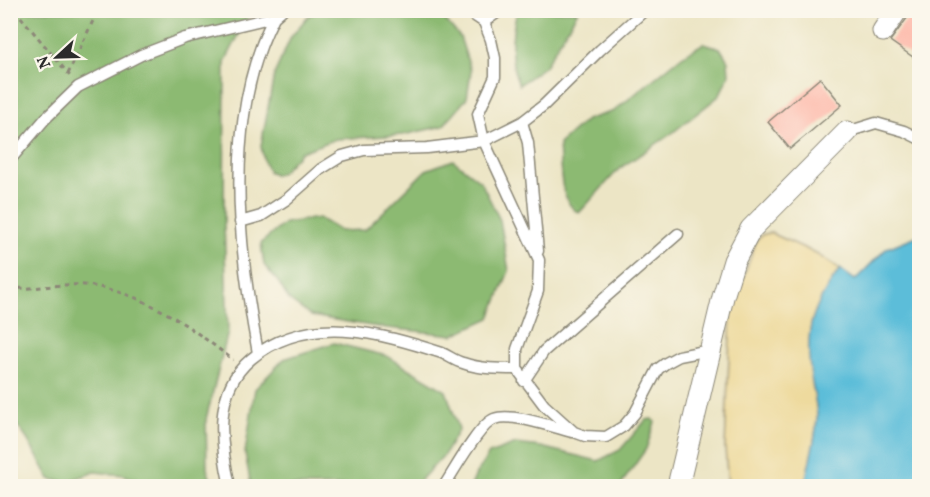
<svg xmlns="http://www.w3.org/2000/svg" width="930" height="497" font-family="Vollkorn,serif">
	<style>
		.forest { fill: #8cba72; stroke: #5c724e; stroke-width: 1.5 }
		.sand { fill: #eeda9e; stroke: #8c8264; stroke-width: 1.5 }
		.water { fill: #5bbdd9; stroke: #437482; stroke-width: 1.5 }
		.building { fill: #fea898 }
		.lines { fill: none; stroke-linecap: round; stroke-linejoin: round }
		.service-casing { stroke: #8c8878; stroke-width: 13 }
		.minor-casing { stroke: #8c8878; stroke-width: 23 }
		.path { stroke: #8c8878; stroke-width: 3; stroke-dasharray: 4.5 4.5; stroke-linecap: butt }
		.service { stroke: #fff; stroke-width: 10 }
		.minor { stroke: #fff; stroke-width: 21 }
	</style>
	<rect width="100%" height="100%" fill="#fbf7ec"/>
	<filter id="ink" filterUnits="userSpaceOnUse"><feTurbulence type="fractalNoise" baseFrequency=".0167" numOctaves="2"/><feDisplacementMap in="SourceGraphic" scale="12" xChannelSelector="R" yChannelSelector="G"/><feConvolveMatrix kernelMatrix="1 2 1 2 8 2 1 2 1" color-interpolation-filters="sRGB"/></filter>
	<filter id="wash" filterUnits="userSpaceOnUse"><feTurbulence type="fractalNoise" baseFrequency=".008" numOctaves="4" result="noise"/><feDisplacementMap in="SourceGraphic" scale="24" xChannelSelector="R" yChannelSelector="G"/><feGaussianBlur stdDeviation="1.35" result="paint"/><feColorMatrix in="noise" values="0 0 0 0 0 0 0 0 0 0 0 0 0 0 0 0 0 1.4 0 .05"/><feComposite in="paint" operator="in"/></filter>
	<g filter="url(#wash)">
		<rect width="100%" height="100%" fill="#ece5c5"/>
		<path class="forest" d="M 11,11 L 251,11 L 225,62 L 224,223 L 228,332 L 206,419 L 207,469 L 213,486 L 148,486 L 124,475 L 95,472 L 66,482 L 50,479 L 27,439 L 11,417 Z
			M 318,11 L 415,10 L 441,15 L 460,37 L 471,71 L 467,98 L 443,126 L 403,135 L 336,139 L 301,152 L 282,172 L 276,175 L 269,172 L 264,162 L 261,146 L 274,75 L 291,37 L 308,16 Z
			M 517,11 L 578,11 L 545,66 L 519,85 C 508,61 511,35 517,11 Z
			M 704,43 L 720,48 L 728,61 L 729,75 L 719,96 L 671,134 L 619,169 L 579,213 C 558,202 561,166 559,144 L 586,120 L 614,111 L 682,56 Z
			M 453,160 L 481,182 L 500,220 L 509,271 L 490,318 L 453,335 L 378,327 L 311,316 L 289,300 L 279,283 L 264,265 L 261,243 L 285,223 L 319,218 L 340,231 L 365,230 L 426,170 Z
			M 334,343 L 387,356 L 446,391 L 459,429 L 444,455 L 415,486 L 251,486 L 245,453 L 255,389 L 284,359 Z
			M 652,419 L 655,422 L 646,449 L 620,486 L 471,486 L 476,474 L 489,454 L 516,444 L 541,447 L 598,461 L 620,450 L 646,420 Z"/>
		<path class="sand" d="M 771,233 L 813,252 L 840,269 C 815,306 804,325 811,372 C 813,387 817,403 817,418 C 816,442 808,463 805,486 L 728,486 L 725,448 L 731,313 L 757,239 L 764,234 Z"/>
		<path class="water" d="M 919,235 L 919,486 L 805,486 C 808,463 816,441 817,418 C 817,405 813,390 811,377 C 804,327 812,309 840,269 L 855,280 L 887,248 Z"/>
		<g id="blocks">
			<path class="building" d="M 910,10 L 920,10 L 920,47 L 913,57 L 890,41 L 908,17 Z
				M 820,78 L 842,105 L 790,149 L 768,122 Z"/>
		</g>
	</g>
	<g filter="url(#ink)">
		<use href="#blocks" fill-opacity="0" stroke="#8c8878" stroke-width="1.5"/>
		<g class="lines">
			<defs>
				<path id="service" d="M 645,10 L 600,50 L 544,105 L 522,122 L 484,141 L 539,260 L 538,291 L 517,349 L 517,369 L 544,405 L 574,432 L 585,436 L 606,437 L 624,426 L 635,413 L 658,369 L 666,363 L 679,356 L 710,350
					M 484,22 L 501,10
					M 522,122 L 528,143 L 538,251
					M 847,132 L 876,123 L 904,131 L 920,139
					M 10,160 L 45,119 L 78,87 L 141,55 L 185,38 L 274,17 L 282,10
					M 240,222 L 261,216 L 287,199 L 321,169 L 342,156 L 364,150 L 427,148 L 484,141 L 478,114 L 495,77 L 495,58 L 491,40 L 484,22 L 466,10
					M 258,353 C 238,247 223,116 274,17
					M 524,381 L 544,351 L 678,234
					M 230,486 C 220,443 213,391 251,359 C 307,312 380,333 442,353 C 449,356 455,361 463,363 C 480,369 499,369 517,369
					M 444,486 C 454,471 479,425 494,419 C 511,412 553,427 572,432"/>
				<path id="minor" d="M 883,31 L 897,10
					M 678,486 L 723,297 L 734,261 L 751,229 L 847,132"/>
			</defs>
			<use href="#service" class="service-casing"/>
			<use href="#minor" class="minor-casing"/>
			<path class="path" d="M 15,10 L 70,76
				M 68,74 L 98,10
				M 10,288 C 35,290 60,283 84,285 C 143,291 188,325 233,360"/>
			<use href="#service" class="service"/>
			<use href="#minor" class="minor"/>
		</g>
	</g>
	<rect width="930" height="497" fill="none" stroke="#fbf7ec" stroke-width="36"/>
	<g transform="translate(57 57) rotate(248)" stroke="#fbf7ec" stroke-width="4.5" paint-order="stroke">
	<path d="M0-4.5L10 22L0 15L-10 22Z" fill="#2b2b2b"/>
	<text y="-9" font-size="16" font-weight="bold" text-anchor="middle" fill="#2b2b2b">N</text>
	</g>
</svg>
